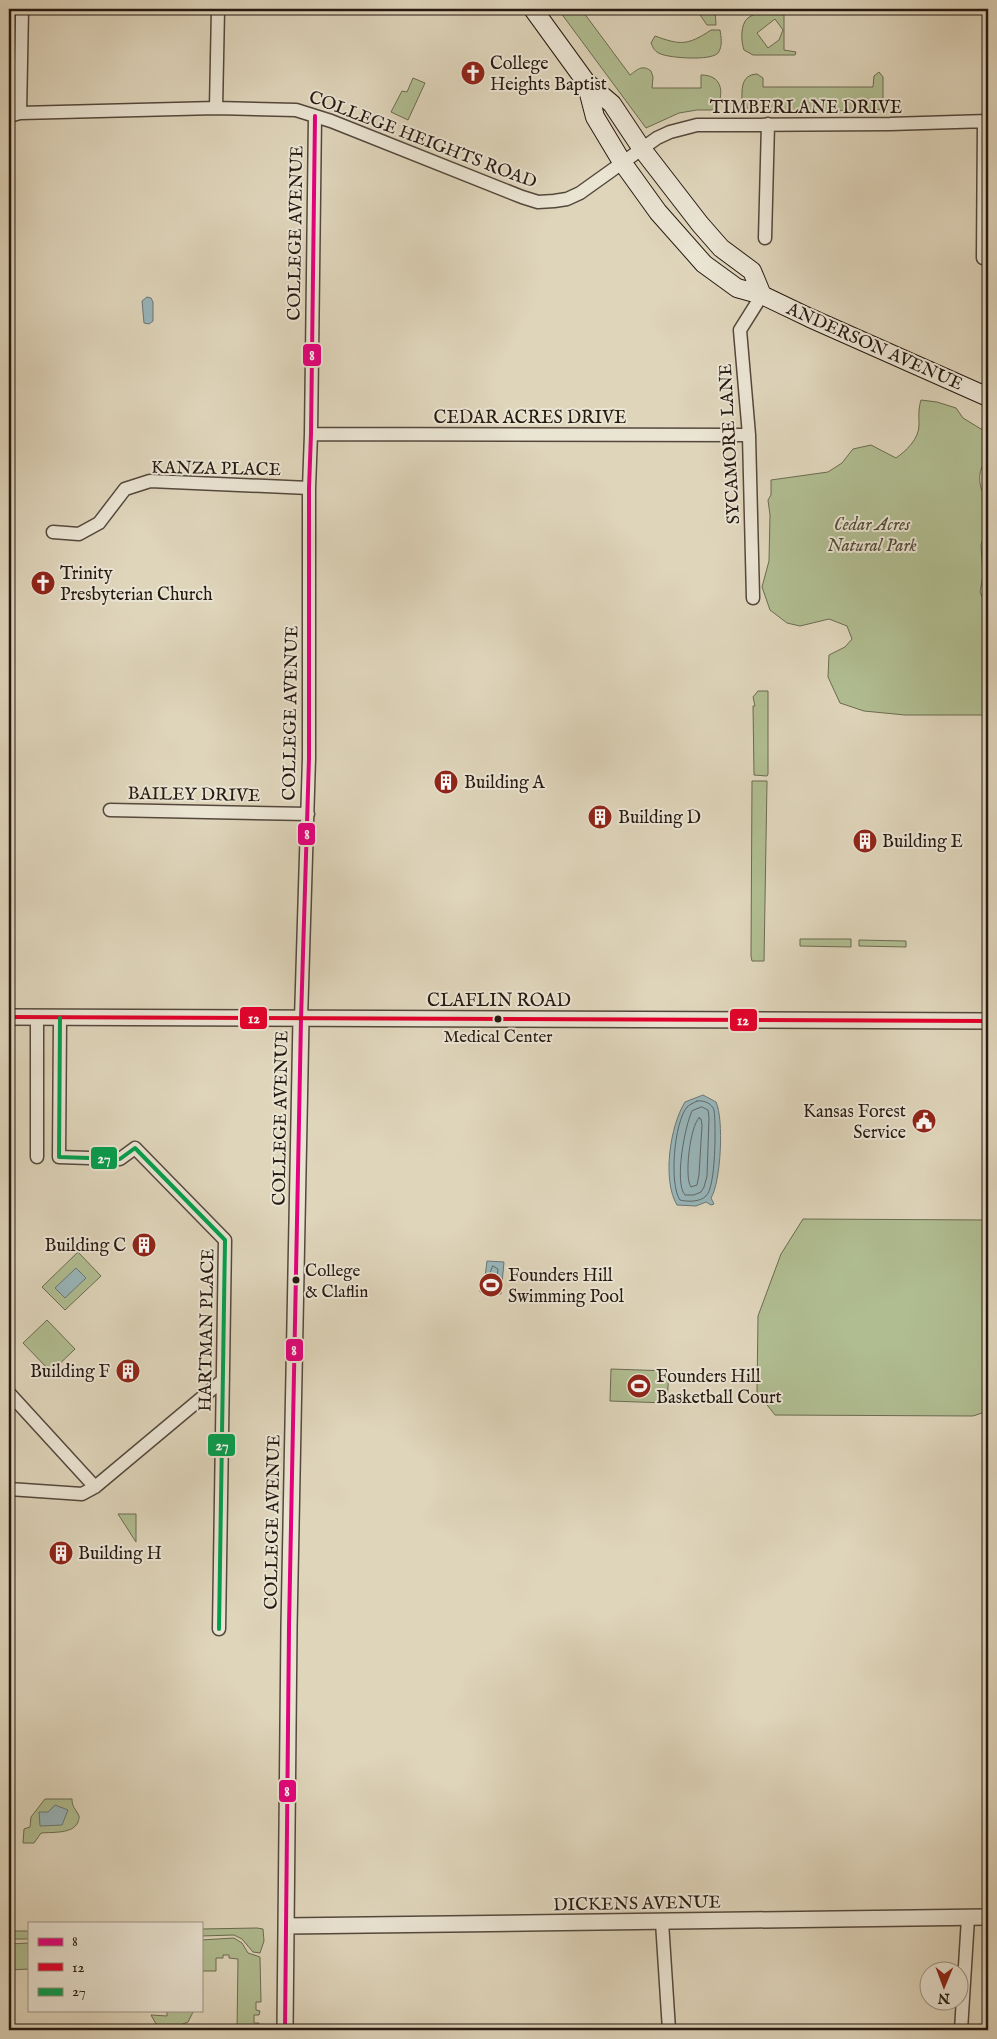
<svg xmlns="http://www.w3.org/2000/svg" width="997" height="2039" font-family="'IM FELL English',serif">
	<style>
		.green { fill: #b0bd91; stroke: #6b6b51; fill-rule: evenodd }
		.water { fill: #98b6bb; stroke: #6a7777 }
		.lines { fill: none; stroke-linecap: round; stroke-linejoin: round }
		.shore { stroke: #5f6866; stroke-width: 1 }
		.minor-casing { stroke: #54483c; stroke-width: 15 }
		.tertiary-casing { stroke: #54483c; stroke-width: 18 }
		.secondary-casing { stroke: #261911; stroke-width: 20 }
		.minor { stroke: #eae4d3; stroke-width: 12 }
		.tertiary { stroke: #eae4d3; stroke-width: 15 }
		.secondary { stroke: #eae4d3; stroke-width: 18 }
		.bus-1-casing { stroke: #eae4d3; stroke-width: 8 }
		.bus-2-casing { stroke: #eae4d3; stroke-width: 8 }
		.bus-3-casing { stroke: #eae4d3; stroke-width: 8 }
		.bus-1 { stroke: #e5007d; stroke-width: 4 }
		.bus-2 { stroke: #e4002b; stroke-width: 4 }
		.bus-3 { stroke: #029f4e; stroke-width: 4 }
		.bus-dot { fill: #261911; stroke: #eae4d3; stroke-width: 2 }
		.labels { text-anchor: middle; stroke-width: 4; stroke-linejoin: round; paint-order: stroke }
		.bus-label { font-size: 17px; fill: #261911; stroke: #eae4d3 }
		.poi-label { font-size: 18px; fill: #261911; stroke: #eae4d3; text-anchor: start }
		.street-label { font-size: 18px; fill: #261911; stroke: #eae4d3 }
		.park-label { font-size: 18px; font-style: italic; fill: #4f4a37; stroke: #eae4d3 }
		.line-badge { stroke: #eae4d3; stroke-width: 2 }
		.badge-label { font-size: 14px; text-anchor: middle; font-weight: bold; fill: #fff }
	</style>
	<rect width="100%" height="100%" fill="#dfd5bb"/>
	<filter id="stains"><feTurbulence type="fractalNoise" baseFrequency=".004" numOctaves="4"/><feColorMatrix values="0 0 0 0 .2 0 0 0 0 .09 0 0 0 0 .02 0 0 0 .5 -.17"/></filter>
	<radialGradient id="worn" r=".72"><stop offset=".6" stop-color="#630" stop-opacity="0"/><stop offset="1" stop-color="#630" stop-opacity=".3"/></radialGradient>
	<path class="green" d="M 558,9 L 581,9 L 630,75 C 637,70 642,64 651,71 L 653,77 L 652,88 L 701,88 L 701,75 C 721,75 724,90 718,106 L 714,110 L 697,110 L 679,113 L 646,128 Z
		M 696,9 L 715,9 L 716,25 L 707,25 Z
		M 763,9 L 784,9 L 784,50 L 796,52 L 795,55 L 753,55 L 744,50 C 741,42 740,24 748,18 C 753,14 759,13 763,9 ZM 775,19 L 783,30 L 779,40 L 768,48 L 757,33 Z
		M 711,30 L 720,30 C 721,37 723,46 718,53 C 711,61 670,58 661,54 C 655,52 653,48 651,43 L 655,36 C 680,45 687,46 711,30 Z
		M 879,72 L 883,77 L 883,107 L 879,110 L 753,112 L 742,104 C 742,90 740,75 757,74 L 763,78 L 763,87 L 873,87 L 874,76 Z
		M 413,78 L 425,83 L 408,120 L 391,112 L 402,91 L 407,92 Z
		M 921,400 L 937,402 L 956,408 L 963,418 L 981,429 L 988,431 L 988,460 C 975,469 979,491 988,502 L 988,525 L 981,545 L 983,576 L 980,592 L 988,610 L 988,715 L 905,715 L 864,711 L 840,703 L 828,677 L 829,655 L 845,647 L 852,639 L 847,626 L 829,619 L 800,626 L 787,623 L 770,610 L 762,587 L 769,561 L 770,515 L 768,500 L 771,495 L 771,480 L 828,472 L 842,463 L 853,449 L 871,445 L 896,458 C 906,451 919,439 919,425 C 919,416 918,410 921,400 Z
		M 758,691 L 768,691 L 768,774 L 767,776 L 754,775 L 753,706 L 755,706 L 753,697 Z
		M 752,781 L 767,781 L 764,961 L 752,961 L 751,956 Z
		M 800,939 L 851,939 L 851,947 L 800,946 Z
		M 859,940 L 906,941 L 906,947 L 859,946 Z
		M 803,1219 L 988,1220 L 988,1411 L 973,1416 L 775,1415 L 757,1392 L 758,1316 L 781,1254 Z
		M 78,1252 L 101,1276 L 65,1310 L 42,1287 Z
		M 47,1320 L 75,1349 L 51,1372 L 23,1343 Z
		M 611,1369 L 669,1371 L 667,1403 L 610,1401 Z
		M 118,1514 L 136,1514 L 136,1542 Z
		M 45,1799 L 72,1799 C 72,1807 75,1808 78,1814 C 80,1817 79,1818 78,1822 C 73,1834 53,1832 41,1833 L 34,1843 L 23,1843 L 24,1829 L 30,1827 L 31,1817 Z
		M 257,1928 L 263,1929 L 264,1941 L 260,1953 L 253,1952 L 242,1939 L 234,1935 L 201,1936 L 201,1929 Z
		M 9,1931 L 29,1931 L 29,1939 L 9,1939 Z
		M 234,1938 L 242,1943 L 248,1953 L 260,1957 L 261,2002 L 256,2002 L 256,2010 L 260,2011 L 259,2015 L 254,2015 L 254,2023 L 259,2023 L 258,2030 L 237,2030 L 238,1959 L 229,1958 L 229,1955 L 223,1955 L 223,1958 L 216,1958 L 216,1971 L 201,1971 L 201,1940 Z
		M 29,1943 L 29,1969 L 9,1970 L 9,1944 Z
		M 167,2010 L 194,2010 L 188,2022 L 170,2029 L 156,2024 L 151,2015 L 167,2016 Z"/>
	<path class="water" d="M 147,297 L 151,298 L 153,302 L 153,321 L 149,324 L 144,323 L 142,301 Z
		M 703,1095 L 716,1102 C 724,1119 721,1182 711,1198 L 714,1204 L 711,1205 L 706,1202 L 696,1206 L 677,1205 C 662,1180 670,1126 685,1102 Z
		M 487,1261 L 504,1262 L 501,1294 L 480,1292 L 482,1277 L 485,1277 Z
		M 76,1268 L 86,1278 L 65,1298 L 55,1288 Z
		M 55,1805 L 68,1810 L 62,1825 L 40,1826 L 39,1812 L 48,1812 Z"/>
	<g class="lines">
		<path class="shore" d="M 697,1101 C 705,1100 712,1104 714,1110 C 716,1125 716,1187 706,1196 C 700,1202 688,1202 680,1200 C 669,1184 674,1123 687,1107 C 690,1104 694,1103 697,1101 Z
			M 702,1107 L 708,1110 L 709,1118 L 707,1176 L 704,1187 L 701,1192 L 694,1195 L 685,1195 C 674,1183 685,1125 692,1111 Z
			M 699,1118 L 701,1119 L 702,1125 L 699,1175 L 697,1185 L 691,1187 C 684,1178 690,1126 699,1118 Z
			M 493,1266 L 498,1269 L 496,1287 L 494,1289 L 488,1288 L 487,1282 Z"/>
		<defs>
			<path id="minor" d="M 216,108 L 218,9
				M 20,113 L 22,9
				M 9,116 L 20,113 L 216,108 L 296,110 L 331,121 L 522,197 L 538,202 L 554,201 L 567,199 L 580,193 L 657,138 L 670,132 L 697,125 L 890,124 L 988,121
				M 765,238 L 768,124
				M 983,258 L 984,122
				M 311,434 L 749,435
				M 53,532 L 79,534 L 99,523 L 125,489 L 150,481 L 309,488
				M 753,598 L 749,435 L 740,330 L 762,295
				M 110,810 L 308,814
				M 37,1017 L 37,1157
				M 60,1018 L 59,1157 L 120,1159 L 135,1148 L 225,1240 L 219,1629
				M 301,1019 L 309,758 L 309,488 L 311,434 L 315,116
				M 9,1393 L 95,1487
				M 9,1489 L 82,1494 L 95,1487 L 223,1380
				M 662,1922 L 669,2030
				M 961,2030 L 968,1918"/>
			<path id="tertiary" d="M 9,1017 L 988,1021
				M 286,1926 L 988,1917
				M 285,2030 L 289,1627 L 301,1019"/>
			<path id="secondary" d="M 533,9 L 586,82 L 612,104 L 642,149 L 700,224 L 721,248 L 752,271 L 762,295
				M 586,82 L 595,117 L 622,162 L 658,212 L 704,264 L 737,288 L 762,295 L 810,318 L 988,397"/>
		</defs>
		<use href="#minor" class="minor-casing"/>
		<use href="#tertiary" class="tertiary-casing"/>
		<use href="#secondary" class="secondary-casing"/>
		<use href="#minor" class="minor"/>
		<use href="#tertiary" class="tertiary"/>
		<use href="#secondary" class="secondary"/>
		<defs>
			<path id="bus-1" d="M 285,2030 L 289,1627 L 301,1019 L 309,758 L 309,488 L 311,434 L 315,116"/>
			<path id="bus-2" d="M 9,1017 L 988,1021"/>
			<path id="bus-3" d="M 60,1018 L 59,1157 L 120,1159 L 135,1148 L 225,1240 L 219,1629"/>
		</defs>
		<use href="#bus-1" class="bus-1-casing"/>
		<use href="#bus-2" class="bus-2-casing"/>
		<use href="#bus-3" class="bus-3-casing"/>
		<use href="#bus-1" class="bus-1"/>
		<use href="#bus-2" class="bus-2"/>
		<use href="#bus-3" class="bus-3"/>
	</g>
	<defs>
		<symbol id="church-disc" viewBox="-11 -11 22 22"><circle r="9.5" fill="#8f2418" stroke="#eae4d3"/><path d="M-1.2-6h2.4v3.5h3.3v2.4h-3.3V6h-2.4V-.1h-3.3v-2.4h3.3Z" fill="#fff"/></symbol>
		<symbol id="building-disc" viewBox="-11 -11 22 22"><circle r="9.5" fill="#8f2418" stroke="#eae4d3"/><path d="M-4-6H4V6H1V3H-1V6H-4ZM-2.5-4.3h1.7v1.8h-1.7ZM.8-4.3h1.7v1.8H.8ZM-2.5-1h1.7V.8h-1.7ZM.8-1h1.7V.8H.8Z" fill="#fff"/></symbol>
		<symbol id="civic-disc" viewBox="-11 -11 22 22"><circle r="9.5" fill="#8f2418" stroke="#eae4d3"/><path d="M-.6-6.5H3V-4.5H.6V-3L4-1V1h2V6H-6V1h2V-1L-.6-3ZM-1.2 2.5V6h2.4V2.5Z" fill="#fff"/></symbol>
		<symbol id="stadium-disc" viewBox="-11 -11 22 22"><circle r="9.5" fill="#8f2418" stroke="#eae4d3"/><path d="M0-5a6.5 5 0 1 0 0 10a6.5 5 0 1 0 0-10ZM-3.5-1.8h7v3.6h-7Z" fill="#fff"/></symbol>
	</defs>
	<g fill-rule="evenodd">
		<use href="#church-disc" x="459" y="59" width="28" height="28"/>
		<use href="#church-disc" x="29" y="569" width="28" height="28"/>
		<use href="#building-disc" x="432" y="768" width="28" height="28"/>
		<use href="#building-disc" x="586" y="803" width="28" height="28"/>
		<use href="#building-disc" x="851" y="827" width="28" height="28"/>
		<use href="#civic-disc" x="910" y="1107" width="28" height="28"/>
		<use href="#building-disc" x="130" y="1231" width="28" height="28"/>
		<use href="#stadium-disc" x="477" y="1271" width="28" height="28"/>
		<use href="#building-disc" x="114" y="1357" width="28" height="28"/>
		<use href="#stadium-disc" x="625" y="1372" width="28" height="28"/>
		<use href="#building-disc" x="47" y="1539" width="28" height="28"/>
	</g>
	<g class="bus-dot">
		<circle cx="498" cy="1019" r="4.5"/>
		<circle cx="296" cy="1280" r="4.5"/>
	</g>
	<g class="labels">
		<g class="bus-label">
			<text x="498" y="1042">Medical Center</text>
			<text x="305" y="1276" text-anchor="start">College<tspan x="305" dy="21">&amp; Claflin</tspan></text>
		</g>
		<g class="poi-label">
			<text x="490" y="69">College<tspan x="490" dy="21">Heights Baptist</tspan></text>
			<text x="60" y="579">Trinity<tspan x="60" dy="21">Presbyterian Church</tspan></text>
			<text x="464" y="788">Building A</text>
			<text x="618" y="823">Building D</text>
			<text x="882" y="847">Building E</text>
			<text x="906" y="1117" text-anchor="end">Kansas Forest<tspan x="906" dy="21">Service</tspan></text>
			<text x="126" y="1251" text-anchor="end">Building C</text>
			<text x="508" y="1281">Founders Hill<tspan x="508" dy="21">Swimming Pool</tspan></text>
			<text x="110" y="1377" text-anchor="end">Building F</text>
			<text x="656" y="1382">Founders Hill<tspan x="656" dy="21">Basketball Court</tspan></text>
			<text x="78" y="1559">Building H</text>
		</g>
		<g class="street-label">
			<text x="806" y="113">TIMBERLANE DRIVE</text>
			<text transform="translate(423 139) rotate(21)" y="6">COLLEGE HEIGHTS ROAD</text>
			<text transform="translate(295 233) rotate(-89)" y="6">COLLEGE AVENUE</text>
			<text transform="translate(875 346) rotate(24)" y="6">ANDERSON AVENUE</text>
			<text x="530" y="423">CEDAR ACRES DRIVE</text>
			<text transform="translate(729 444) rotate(-93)" y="6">SYCAMORE LANE</text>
			<text transform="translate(216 468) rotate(1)" y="6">KANZA PLACE</text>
			<text transform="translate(290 713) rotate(-89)" y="6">COLLEGE AVENUE</text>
			<text transform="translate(194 794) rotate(1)" y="6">BAILEY DRIVE</text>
			<text x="499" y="1006">CLAFLIN ROAD</text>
			<text transform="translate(280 1118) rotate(-89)" y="6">COLLEGE AVENUE</text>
			<text transform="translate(206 1330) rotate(-89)" y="6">HARTMAN PLACE</text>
			<text transform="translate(272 1522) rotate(-89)" y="6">COLLEGE AVENUE</text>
			<text transform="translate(637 1903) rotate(-1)" y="6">DICKENS AVENUE</text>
		</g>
		<g class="park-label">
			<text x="872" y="530">Cedar Acres<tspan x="872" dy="21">Natural Park</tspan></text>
		</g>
	</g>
	<g class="line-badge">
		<rect x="302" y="343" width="20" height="24" rx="5" fill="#e5007d"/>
		<rect x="297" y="822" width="19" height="24" rx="5" fill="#e5007d"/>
		<rect x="239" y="1006" width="29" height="24" rx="5" fill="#e4002b"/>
		<rect x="729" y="1008" width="29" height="24" rx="5" fill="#e4002b"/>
		<rect x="90" y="1146" width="28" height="24" rx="5" fill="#029f4e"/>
		<rect x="285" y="1338" width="19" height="24" rx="5" fill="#e5007d"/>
		<rect x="207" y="1433" width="29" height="24" rx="5" fill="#029f4e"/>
		<rect x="278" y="1779" width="19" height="24" rx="5" fill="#e5007d"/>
	</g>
	<g class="badge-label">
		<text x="312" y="360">8</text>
		<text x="307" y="839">8</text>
		<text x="254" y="1023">12</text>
		<text x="743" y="1025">12</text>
		<text x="104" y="1163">27</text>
		<text x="294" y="1355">8</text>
		<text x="222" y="1450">27</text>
		<text x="287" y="1796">8</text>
	</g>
	<rect width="997" height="2039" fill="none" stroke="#dfd5bb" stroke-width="30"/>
	<rect x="10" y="10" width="977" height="2019" fill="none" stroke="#261911" stroke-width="2.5"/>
	<rect x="15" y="15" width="967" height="2009" fill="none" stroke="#261911"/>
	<rect x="28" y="1922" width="175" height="90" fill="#eae4d3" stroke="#9c9385"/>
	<rect x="38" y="1938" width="25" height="8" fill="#e5007d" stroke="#9c9385"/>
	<text x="72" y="1946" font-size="15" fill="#261911">8</text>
	<rect x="38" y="1963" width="25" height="8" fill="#e4002b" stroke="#9c9385"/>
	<text x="72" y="1972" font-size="15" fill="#261911">12</text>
	<rect x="38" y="1988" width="25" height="8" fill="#029f4e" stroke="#9c9385"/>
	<text x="72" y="1996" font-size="15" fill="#261911">27</text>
	<g transform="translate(944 1986) rotate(181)"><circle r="24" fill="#eae4d3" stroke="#9c9385"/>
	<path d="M0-4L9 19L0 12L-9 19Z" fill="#8f2418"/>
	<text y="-8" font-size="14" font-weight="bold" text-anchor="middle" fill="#261911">N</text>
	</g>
	<rect width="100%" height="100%" filter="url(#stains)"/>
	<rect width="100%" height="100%" fill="url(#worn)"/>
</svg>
